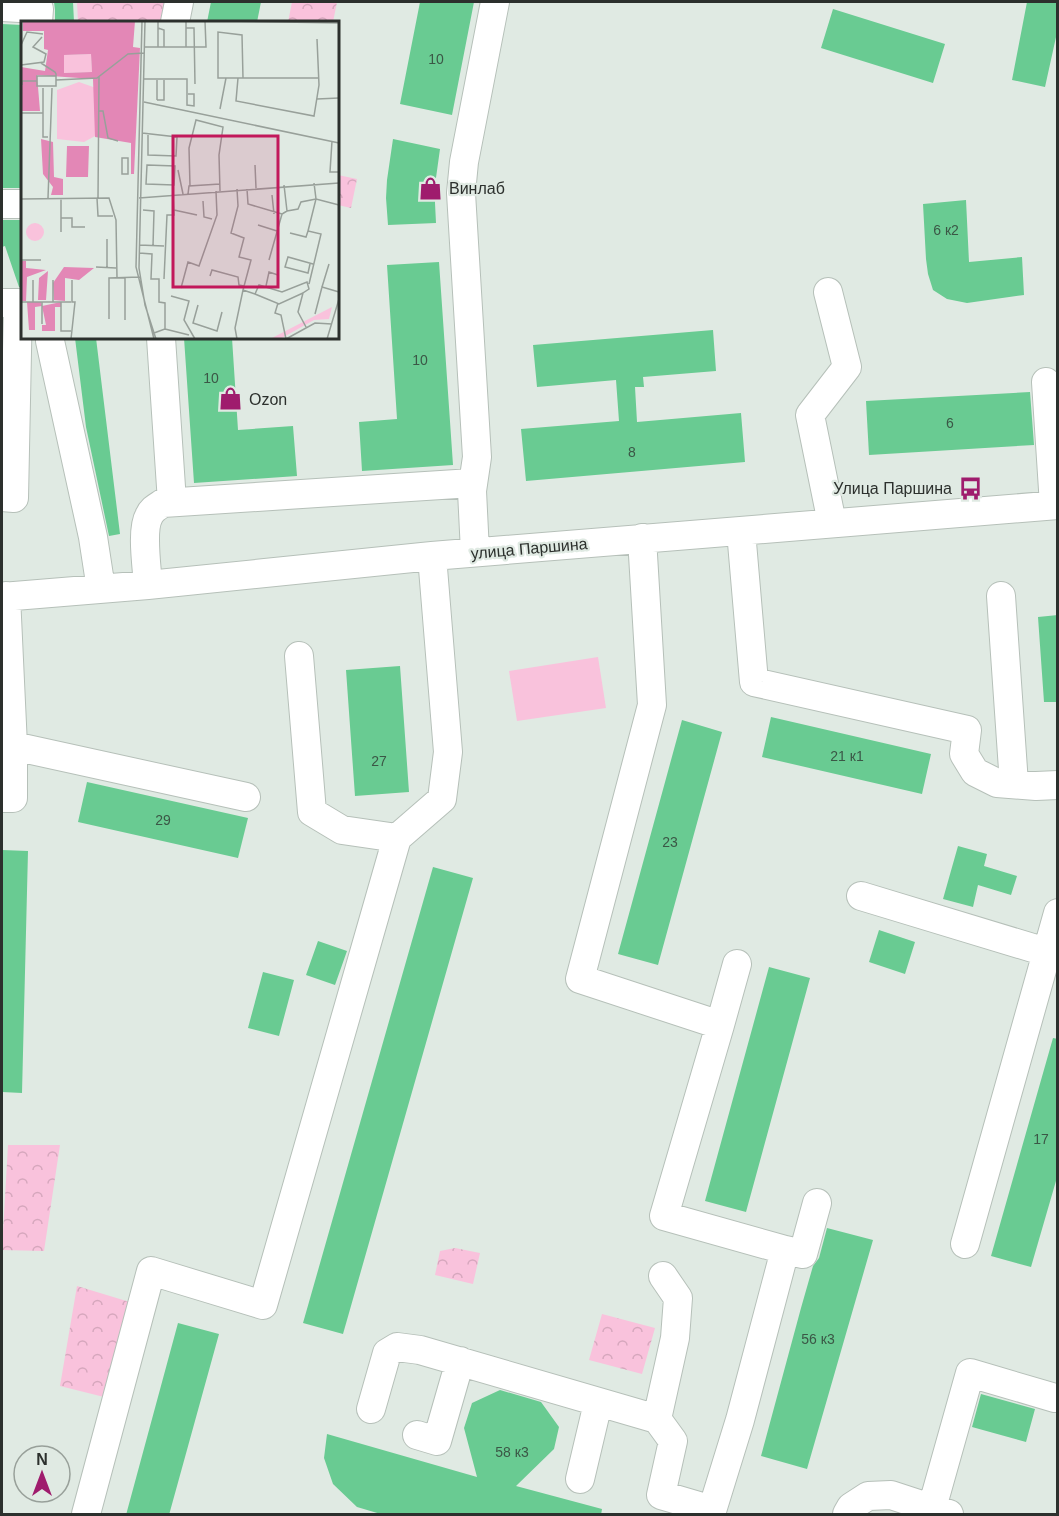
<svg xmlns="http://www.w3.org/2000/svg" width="1059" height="1516" font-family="Helvetica,sans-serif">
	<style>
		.grass { fill: #f9c2dc }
		.park { fill: url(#park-crowns) }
		.building { fill: #69cb92 }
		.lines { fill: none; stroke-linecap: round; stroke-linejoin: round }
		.minor-casing { stroke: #b6c0b9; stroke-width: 30 }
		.minor { stroke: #fff; stroke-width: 28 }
		.labels { text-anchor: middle; stroke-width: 4.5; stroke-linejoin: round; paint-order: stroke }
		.number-label { font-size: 14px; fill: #3b5746 }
		.poi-label { font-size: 16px; fill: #2c302d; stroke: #e0eae3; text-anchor: start }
		.street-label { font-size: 16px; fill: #2c302d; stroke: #e0eae3 }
		.inset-road { fill: none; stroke: #98a09a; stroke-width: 1.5 }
		.view { fill: #c2185b; fill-opacity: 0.15; stroke: #c2185b; stroke-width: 3 }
		.inset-edge { fill: none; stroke: #2c302d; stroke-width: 3 }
	</style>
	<defs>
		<pattern id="park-crowns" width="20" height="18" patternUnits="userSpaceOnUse" patternTransform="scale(1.5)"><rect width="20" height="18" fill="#f9c2dc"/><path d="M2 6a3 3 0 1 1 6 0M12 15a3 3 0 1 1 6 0" fill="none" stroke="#d6a7bd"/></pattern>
	</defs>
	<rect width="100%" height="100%" fill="#e0eae3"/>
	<path class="grass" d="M 598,657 L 606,708 L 517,721 L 509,671 Z"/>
	<path class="park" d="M 77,2 L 169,2 L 164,22 L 78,22 Z
		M 292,2 L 337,2 L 333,22 L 288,22 Z
		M 338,175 L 357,179 L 351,208 L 338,205 Z
		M 8,1145 L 60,1145 L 44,1251 L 2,1250 Z
		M 455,1248 L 480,1253 L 473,1284 L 435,1275 L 440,1251 Z
		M 77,1286 L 133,1303 L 108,1398 L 60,1386 Z
		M 602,1314 L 655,1328 L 642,1374 L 589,1360 Z"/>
	<path class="building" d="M 54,2 L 73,2 L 74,22 L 55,22 L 55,10 Z
		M 211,2 L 261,2 L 257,22 L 207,22 Z
		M 420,2 L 474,2 L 452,115 L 400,104 Z
		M 1027,2 L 1058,2 L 1058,28 L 1045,87 L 1012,80 Z
		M 833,9 L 945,44 L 933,83 L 821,48 Z
		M 2,24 L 22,25 L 22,127 L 20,188 L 2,188 Z
		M 393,139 L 440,149 L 435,185 L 435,203 L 436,223 L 388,225 L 386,198 L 387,180 Z
		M 966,200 L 969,262 L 1022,257 L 1024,295 L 967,303 L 947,299 L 933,290 L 928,274 L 926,259 L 923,204 Z
		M 2,220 L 22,220 L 22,288 L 19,287 L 5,246 L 2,247 Z
		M 439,262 L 453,465 L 362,471 L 359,422 L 397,419 L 387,265 Z
		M 713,330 L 716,371 L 643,377 L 644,387 L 635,387 L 637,422 L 741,413 L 745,462 L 526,481 L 521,429 L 619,421 L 616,380 L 537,387 L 533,345 Z
		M 75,338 L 96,338 L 120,534 L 109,536 L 86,427 Z
		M 184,338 L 232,338 L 238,430 L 293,426 L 297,476 L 194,483 Z
		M 1030,392 L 1034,445 L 869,455 L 866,401 Z
		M 1058,615 L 1058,702 L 1044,702 L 1038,617 Z
		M 400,666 L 409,792 L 355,796 L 346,670 Z
		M 771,717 L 931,754 L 922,794 L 762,757 Z
		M 682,720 L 722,732 L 658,965 L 618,954 Z
		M 87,782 L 248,818 L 238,858 L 78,822 Z
		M 958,846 L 987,854 L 984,866 L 1017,876 L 1011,895 L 978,885 L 973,907 L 943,899 Z
		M 2,850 L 28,851 L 22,1093 L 2,1092 Z
		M 433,867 L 473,878 L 343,1334 L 303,1323 Z
		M 879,930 L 915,942 L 905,974 L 869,962 Z
		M 318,941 L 347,951 L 335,985 L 306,975 Z
		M 769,967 L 810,978 L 746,1212 L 705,1201 Z
		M 263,972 L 294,980 L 279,1036 L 248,1028 Z
		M 1053,1038 L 1058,1039 L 1058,1174 L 1031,1267 L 991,1256 Z
		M 827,1228 L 873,1240 L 807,1469 L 761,1456 L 801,1308 L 813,1266 L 819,1258 Z
		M 178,1323 L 219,1334 L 169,1515 L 126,1515 Z
		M 500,1390 L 541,1402 L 559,1427 L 554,1449 L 516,1486 L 602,1509 L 601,1515 L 384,1515 L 357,1507 L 333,1484 L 324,1458 L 327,1434 L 477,1477 L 464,1428 L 472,1403 Z
		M 981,1394 L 1035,1409 L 1026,1442 L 972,1427 Z"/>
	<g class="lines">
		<defs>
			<path id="minor" d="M 2,7 L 39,9 L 38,22
				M 175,22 L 179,2
				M 2,204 L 22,204
				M 828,292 L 847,367 L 810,415 L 832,523
				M 2,303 L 18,303 L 14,498 L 2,497
				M 161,338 L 172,502
				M 50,341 L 93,537 L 101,589
				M 1046,382 L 1054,505
				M 741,531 L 754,682 L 967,730 L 964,754 L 975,772 L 997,783 L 1036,786 L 1058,785
				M 642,538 L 652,705 L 580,979 L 720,1025 L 664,1216 L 785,1250 L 740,1420 L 711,1514
				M 475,552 L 472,491 L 477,457 L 461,193 L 464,162 L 495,2
				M 148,585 C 147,568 141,530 149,516 C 152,509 157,507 163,503 L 472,483
				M 1001,596 L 1014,784
				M 2,597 L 148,585 L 432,556 L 1058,505
				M 299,656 L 312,812 L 342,830 L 397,838
				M 13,746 L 246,797
				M 2,798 L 13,798 L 13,746 L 6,596
				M 861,896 L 1046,952
				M 720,1025 L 737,964
				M 965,1244 L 1058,913
				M 785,1250 L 803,1254 L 817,1203
				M 371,1409 L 387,1353 L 397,1347 L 420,1350 L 657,1419 L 673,1441 L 661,1495 L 712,1510
				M 657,1419 L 675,1338 L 678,1298 L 663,1276
				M 417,1435 L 437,1441 L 460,1361
				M 580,1479 L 598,1403
				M 932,1508 L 970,1373 L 1055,1398
				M 86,1514 L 151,1271 L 263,1305 L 397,838 L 442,799 L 448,752 L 432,556
				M 847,1514 L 851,1507 L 868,1496 L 891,1495 L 949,1514"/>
		</defs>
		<use href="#minor" class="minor-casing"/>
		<use href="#minor" class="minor"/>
	</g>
	<defs>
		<symbol id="shop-bare" viewBox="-9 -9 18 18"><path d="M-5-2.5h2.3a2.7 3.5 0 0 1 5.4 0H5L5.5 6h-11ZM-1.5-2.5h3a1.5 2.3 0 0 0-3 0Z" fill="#9f1c6d" stroke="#e0eae3" stroke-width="2.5" paint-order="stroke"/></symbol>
		<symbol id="bus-bare" viewBox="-9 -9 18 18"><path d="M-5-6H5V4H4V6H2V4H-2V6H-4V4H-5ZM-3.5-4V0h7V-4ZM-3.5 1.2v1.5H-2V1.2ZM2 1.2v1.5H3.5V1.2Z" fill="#9f1c6d" stroke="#e0eae3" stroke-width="2.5" paint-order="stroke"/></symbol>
	</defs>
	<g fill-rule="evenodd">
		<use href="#shop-bare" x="414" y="172" width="33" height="33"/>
		<use href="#shop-bare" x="214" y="382" width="33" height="33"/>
		<use href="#bus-bare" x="954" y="472" width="33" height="33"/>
	</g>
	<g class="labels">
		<g class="number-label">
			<text x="436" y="64">10</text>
			<text x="946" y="235">6 к2</text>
			<text x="420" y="365">10</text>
			<text x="211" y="383">10</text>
			<text x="950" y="428">6</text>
			<text x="632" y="457">8</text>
			<text x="847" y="761">21 к1</text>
			<text x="379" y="766">27</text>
			<text x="163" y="825">29</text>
			<text x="670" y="847">23</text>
			<text x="1041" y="1144">17</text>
			<text x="818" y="1344">56 к3</text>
			<text x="512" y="1457">58 к3</text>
		</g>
		<g class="poi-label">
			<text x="449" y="194">Винлаб</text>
			<text x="249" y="405">Ozon</text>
			<text x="952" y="494" text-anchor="end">Улица Паршина</text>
		</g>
		<g class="street-label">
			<text transform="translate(529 548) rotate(-5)" y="6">улица Паршина</text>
		</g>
	</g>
	<g transform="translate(21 21)">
		<rect width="318" height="318" fill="#e0eae3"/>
		<path d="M 70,33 L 71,51 L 43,52 L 42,34 ZM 58,61 L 75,67 L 74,115 L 63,121 L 36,118 L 36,69 ZM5 211a9 9 0 1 1 18 0a9 9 0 1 1-18 0ZM 315,270 L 308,298 L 293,299 L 259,318 L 249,318 L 311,286 Z" fill="#f9c2dc"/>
		<path d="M 2,0 L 114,0 L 112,26 L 119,27 L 113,153 L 110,153 L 110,122 L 74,116 L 72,58 L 16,54 L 19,90 L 0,90 L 0,46 L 24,50 L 27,29 L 23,28 L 23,10 L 2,10 ZM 70,33 L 71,51 L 43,52 L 43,34 ZM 20,118 L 32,121 L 33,156 L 42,158 L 42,174 L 30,174 L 32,166 L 22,153 ZM 46,125 L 68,125 L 67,156 L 45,156 ZM 0,240 L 5,240 L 5,247 L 25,249 L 6,256 L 5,280 L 0,280 ZM 43,246 L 73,247 L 58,259 L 44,257 L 44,280 L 33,279 L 32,262 ZM 27,250 L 25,279 L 17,279 L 18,257 ZM 6,281 L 20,281 L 21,285 L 40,281 L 40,286 L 34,286 L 34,310 L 21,310 L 21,304 L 25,304 L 21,285 L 14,286 L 14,309 L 8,309 Z" fill="#e387b6" fill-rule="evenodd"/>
		<path class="inset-road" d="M 121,0 L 115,246 L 133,318M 124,0 L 118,247 L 124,284 L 135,318M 133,0 L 187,0M 204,0 L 318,2M 137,1 L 137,26M 165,1 L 165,26M 137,7 L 143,9 L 143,26M 165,7 L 173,7 L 174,63M 0,24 L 6,11 L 22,13M 124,26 L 185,26 L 184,0M 20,42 L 34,51 L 35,53 L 35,65 L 16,65 L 16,55 L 35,55M 0,44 L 23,41 L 25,33 L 12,26 L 21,16M 217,57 L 215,80 L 293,95 L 298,64 L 296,18M 222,57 L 221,14 L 197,11 L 197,57 L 298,57M 123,58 L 166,58 L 166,84 L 173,85 L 173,73 L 167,73M 35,59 L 76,57 L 107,33 L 123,32M 1,64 L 1,60 L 16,60M 22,67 L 22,116 L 27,116M 296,78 L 318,77M 136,79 L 143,79 L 143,59M 136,79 L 136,59M 123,81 L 318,122M 199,88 L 205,57M 78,90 L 82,90 L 87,117 L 97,120M 0,92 L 22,92M 121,112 L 156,116 L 155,135 L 127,134 L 127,114M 311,120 L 309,151 L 318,151M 101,137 L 107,137 L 107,153 L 101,153 ZM 126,144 L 154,145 L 153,164 L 125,163 ZM 234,144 L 235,167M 157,149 L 162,173M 169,165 L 168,127 L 175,99 L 202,106 L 198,134 L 199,170M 216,168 L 217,185 L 210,212 L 223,217 L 218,236 L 230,239 L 222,269M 226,168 L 227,183 L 261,193M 167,173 L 168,165 L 199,163M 251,174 L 253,193M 27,177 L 31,67M 40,177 L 40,211M 76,177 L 77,195 L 92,195M 77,177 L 78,56M 118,177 L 318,162M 0,178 L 88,177 L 95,199 L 96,257M 182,180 L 183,196 L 191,198M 122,189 L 133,190 L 132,225M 153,189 L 176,194M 266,190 L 277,188 L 280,181 L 295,178 L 318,184M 40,197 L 51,197 L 51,206 L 64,206M 237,204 L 256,210M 269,212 L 285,216 L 287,210M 86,218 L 86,246M 118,224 L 143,225M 118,232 L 131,233 L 130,258 L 138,258 L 138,281 L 144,282 L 144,308 L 133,312M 0,239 L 20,239M 248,239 L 261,193 L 266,190 L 263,164M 289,243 L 287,252 L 264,246 L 267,236 L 292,243M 308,243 L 301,266 L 318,271M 75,246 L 95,247M 189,255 L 191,249 L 217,256 L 218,264 L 223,265M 143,258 L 146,194 L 153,194 L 152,174M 32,259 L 32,281M 288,263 L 300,213 L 287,210 L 295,178 L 293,162M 245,265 L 248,251 L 257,254M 160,267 L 167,241 L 178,245 L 196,194 L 195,170M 282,272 L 258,283 L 234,273 L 238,264 L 261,271 L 286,261 L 288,268 L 282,272 L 277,291 L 285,306M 150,275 L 168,280 L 163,299 L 174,318M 0,281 L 50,281M 12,281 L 12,259M 40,281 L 40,310 L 50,310M 257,282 L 254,292 L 260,294 L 265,318M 177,284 L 172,302 L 196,310 L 201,291M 294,293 L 301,266M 88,298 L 88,257 L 119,256M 104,299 L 104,256M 21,303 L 21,281M 144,308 L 168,314M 50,318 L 54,281 L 51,281 L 51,259M 216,318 L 214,307 L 222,269 L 234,273M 265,318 L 294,302 L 311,303M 306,318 L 318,278"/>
		<path class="view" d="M 152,115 L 257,115 L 257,266 L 152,266 Z"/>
		<rect width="318" height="318" class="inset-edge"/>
	</g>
	<rect width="1059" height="1516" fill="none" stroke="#2c302d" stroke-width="6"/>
	<g transform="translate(42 1474)"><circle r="28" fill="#e0eae3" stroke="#98a09a" stroke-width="1.5"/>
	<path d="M0-4.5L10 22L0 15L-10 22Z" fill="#9f1c6d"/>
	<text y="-9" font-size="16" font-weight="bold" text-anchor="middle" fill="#2c302d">N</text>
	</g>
</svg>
